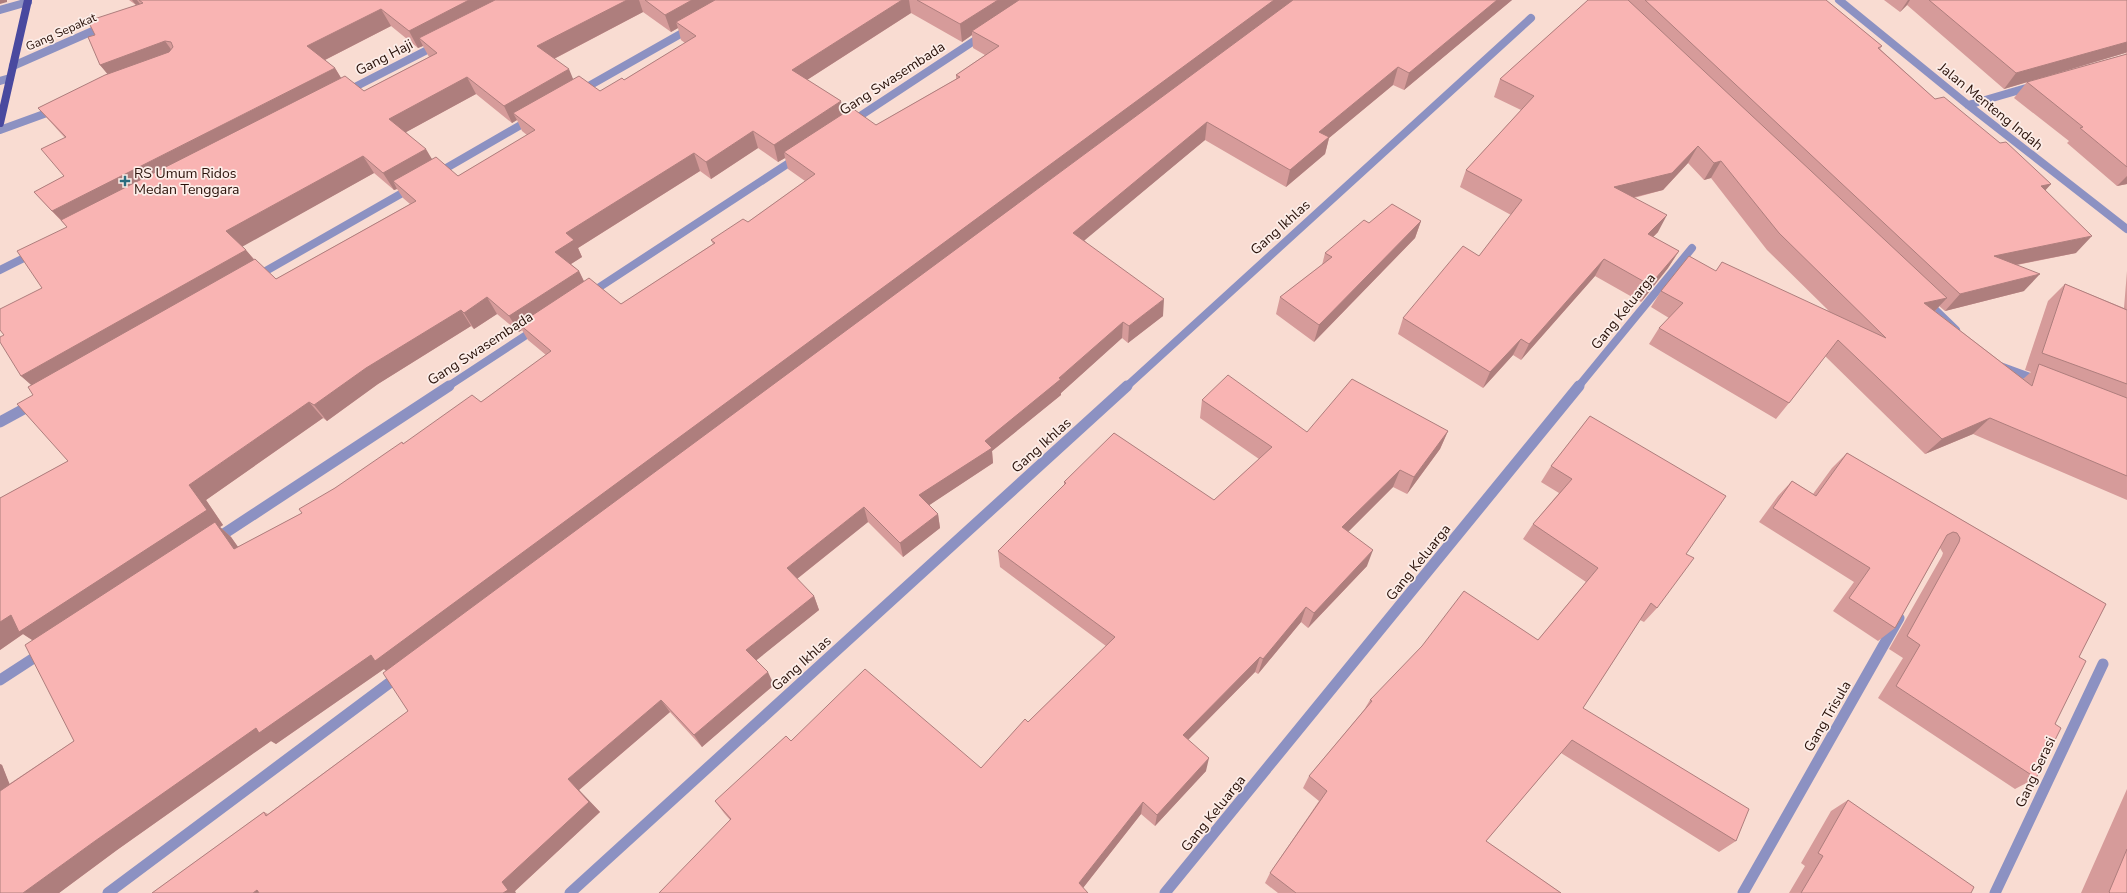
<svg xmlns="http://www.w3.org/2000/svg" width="2127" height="893" font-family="'Nunito Sans',sans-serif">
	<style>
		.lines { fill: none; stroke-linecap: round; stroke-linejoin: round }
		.minor-far1 { stroke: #8c91c2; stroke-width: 8 }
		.minor { stroke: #8c91c2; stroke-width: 11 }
		.major { stroke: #49499f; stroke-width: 8 }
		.wall { fill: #d69b9a; fill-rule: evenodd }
		.shaded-wall { fill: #ae7e7d }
		.building { fill: #f9b4b3; stroke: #ae7e7d }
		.poi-dot { fill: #2b6c7f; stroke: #fcede8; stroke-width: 1.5 }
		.labels { text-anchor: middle; stroke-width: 3.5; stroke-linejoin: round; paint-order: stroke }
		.far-street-label { font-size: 12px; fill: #291109; stroke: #fcede8 }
		.street-label { font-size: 14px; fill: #291109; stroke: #fcede8 }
		.poi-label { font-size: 14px; fill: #291109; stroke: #fcede8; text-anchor: start }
	</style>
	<rect width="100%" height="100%" fill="#f9dcd2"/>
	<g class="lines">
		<path class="minor-far1" d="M 1839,0 L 1968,105 L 2127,229
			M 0,10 L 28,2
			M 13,66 L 104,26
			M 0,81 L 10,78
			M 347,91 L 437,45
			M 580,91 L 691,28
			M 1968,105 L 2033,86
			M 851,122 L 983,35
			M 0,130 L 55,110
			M 436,174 L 531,119
			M 0,270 L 34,253
			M 257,276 L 411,188
			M 589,294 L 798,157
			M 1926,301 L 1956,330
			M 2000,366 L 2038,380
			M 447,387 L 537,328
			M 1126,387 L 1531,18
			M 1578,387 L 1692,248"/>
		<path class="minor" d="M 0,422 L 33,404
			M 216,539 L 449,386
			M 0,680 L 43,652
			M 108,893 L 400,675
			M 570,893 L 1127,386
			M 1165,893 L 1579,386
			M 1743,893 L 1899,618
			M 1995,893 L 2103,664"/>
		<path class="major" d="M 0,123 L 28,0"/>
	</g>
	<path class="wall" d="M 129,0 L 1512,0 L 1404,90 L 1393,85 L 1329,138 L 1325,154 L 1286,187 L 1205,140 L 1084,240 L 1163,316 L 1128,343 L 1122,338 L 1061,393 L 1061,395 L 992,451 L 993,463 L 929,505 L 938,514 L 940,528 L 903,557 L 868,522 L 797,579 L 814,596 L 819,610 L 756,660 L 774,685 L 702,747 L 670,712 L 579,790 L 600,812 L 515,891 L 152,893 L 264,812 L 268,814 L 408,711 L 386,671 L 384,669 L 276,744 L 271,741 L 117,850 L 59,893 L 0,893 L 0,764 L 2,765 L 9,784 L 74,741 L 32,640 L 23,634 L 0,650 L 0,498 L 68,461 L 33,395 L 32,385 L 21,376 L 4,335 L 42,288 L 67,227 L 34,192 L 64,176 L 65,138 L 38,108 L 108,74 L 100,65 L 95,35 L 136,5 ZM 643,12 L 671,32 L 678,28 L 681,40 L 685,43 L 624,80 L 600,91 L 573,80 L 554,59 ZM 911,13 L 962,42 L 972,35 L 973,48 L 985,55 L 956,75 L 956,79 L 876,125 L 843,114 L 841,101 L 807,80 ZM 391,26 L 418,48 L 423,46 L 429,57 L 364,91 L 341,78 L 335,68 L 325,60 ZM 476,94 L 512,123 L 517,120 L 522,131 L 527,135 L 458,176 L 432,159 L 406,132 ZM 758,148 L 778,162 L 785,158 L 788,169 L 805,181 L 748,222 L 711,240 L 713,244 L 621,304 L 584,281 L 579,271 L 571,264 L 582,257 L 578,248 L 700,171 L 711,179 ZM 374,173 L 394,190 L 397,189 L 403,198 L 410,204 L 276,279 L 254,259 L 242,246 ZM 497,314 L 519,332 L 522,330 L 528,340 L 546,355 L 481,402 L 403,444 L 335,488 L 302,513 L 238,547 L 231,537 L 220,527 L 223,525 L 206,500 L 323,418 L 327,421 L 378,384 L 471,326 L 474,329 Z
		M 1588,0 L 1826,0 L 1882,46 L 1880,49 L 1935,99 L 2000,143 L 2051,184 L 2045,190 L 2076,253 L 2017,265 L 2024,291 L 1945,311 L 1939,306 L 1935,311 L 2023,379 L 2031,372 L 2025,370 L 2048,301 L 2065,284 L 2124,308 L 2127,271 L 2127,500 L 1973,434 L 1925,454 L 1825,356 L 1789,403 L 1776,419 L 1649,344 L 1659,328 L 1669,318 L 1651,307 L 1661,291 L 1716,271 L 1829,311 L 1767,250 L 1711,178 L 1704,180 L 1688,163 L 1663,190 L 1634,198 L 1658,232 L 1653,237 L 1679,251 L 1668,268 L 1641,302 L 1595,276 L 1521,360 L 1513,355 L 1483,388 L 1398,334 L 1403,318 L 1479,256 L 1511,215 L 1460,187 L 1466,170 L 1521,110 L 1494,97 L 1500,79 Z
		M 1884,0 L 2127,0 L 2127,184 L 2117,186 L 2067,143 L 2069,141 L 2014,98 L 2027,82 L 2127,54 L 2125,53 L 2004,89 L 1907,5 L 1900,12 Z
		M 1421,221 L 1415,238 L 1314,342 L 1276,314 L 1280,297 L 1322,265 L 1325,253 L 1369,223 Z
		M 1202,400 L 1307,432 L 1448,431 L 1440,449 L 1407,494 L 1393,487 L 1348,532 L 1367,566 L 1308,628 L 1301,622 L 1258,674 L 1255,672 L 1188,740 L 1206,771 L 1155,826 L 1141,814 L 1083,888 L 730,820 L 724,813 L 715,801 L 791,741 L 981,768 L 1106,646 L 1000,567 L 998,551 L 1064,485 L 1064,482 L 1214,500 L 1259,459 L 1200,418 Z
		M 1590,416 L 1686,554 L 1657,608 L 1644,622 L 1640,620 L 1583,708 L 1736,841 L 1719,852 L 1561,753 L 1486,841 L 1561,893 L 1278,893 L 1265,883 L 1270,873 L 1319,801 L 1303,788 L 1309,776 L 1364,710 L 1370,700 L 1538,640 L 1586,582 L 1523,539 L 1533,524 L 1559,493 L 1541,482 L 1551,466 Z
		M 1847,453 L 2106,604 L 2079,657 L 2036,778 L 2015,789 L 1878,698 L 1903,658 L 1889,649 L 1942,556 L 1943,553 L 1940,548 L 1895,628 L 1878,641 L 1833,611 L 1854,582 L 1759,522 L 1778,496 L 1792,481 L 1813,494 L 1832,468 Z
		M 2127,789 L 2127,893 L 2081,893 Z
		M 1848,800 L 1971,893 L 1789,893 L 1805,866 L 1801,863 L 1831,811 Z"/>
	<path class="shaded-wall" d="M 0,0 L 7,0 L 7,2 L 0,4 Z
		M 132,0 L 137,0 L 140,4 L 136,5 Z
		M 469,0 L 511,0 L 419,38 L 423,46 L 418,48 L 409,31 Z
		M 627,0 L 639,0 L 643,12 L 544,64 L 537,46 Z
		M 692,0 L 727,0 L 676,22 L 678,28 L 671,32 L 665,15 Z
		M 902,0 L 909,0 L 911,13 L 796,87 L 792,70 Z
		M 998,0 L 1026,0 L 972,31 L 972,35 L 962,42 L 960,24 Z
		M 1274,0 L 1294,0 L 390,674 L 384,669 L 276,744 L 271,741 L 117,850 L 59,893 L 23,893 L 95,841 Z
		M 1497,0 L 1512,0 L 1404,90 L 1409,73 Z
		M 1908,0 L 1910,0 L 1907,5 L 1900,12 Z
		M 381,9 L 391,26 L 317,64 L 307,46 Z
		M 165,41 L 178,59 L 114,82 L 100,65 Z
		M 2127,42 L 2127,52 L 2125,53 L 2004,89 L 2016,73 Z
		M 1398,67 L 1393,85 L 1329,138 L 1325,154 L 1286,187 L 1290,170 L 1319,132 Z
		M 335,68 L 346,86 L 69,228 L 52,211 Z
		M 569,69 L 576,86 L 513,113 L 517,120 L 512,123 L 504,106 Z
		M 467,77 L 476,94 L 399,136 L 389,119 Z
		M 841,101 L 844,119 L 784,152 L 785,158 L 778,162 L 774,145 Z
		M 1207,122 L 1205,140 L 1073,250 L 1073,233 Z
		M 753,131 L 758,148 L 711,179 L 706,162 Z
		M 1698,146 L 1688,163 L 1663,190 L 1606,204 L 1614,187 Z
		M 426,149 L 436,166 L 393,181 L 397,189 L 394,190 L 383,173 Z
		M 694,153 L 700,171 L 578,248 L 582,257 L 563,269 L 555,252 L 566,233 Z
		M 363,156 L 374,173 L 240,248 L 226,231 Z
		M 1721,161 L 1711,178 L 1704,180 L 1714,163 Z
		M 2127,176 L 2127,184 L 2117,186 Z
		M 2051,184 L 2036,201 L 2041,186 Z
		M 1667,215 L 1658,232 L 1639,251 L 1648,234 Z
		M 1421,221 L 1415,238 L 1314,342 L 1319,325 Z
		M 2092,236 L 2076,253 L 1979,272 L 1994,256 Z
		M 246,250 L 260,267 L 39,392 L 21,376 Z
		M 1679,251 L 1668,268 L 1641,302 L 1650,285 Z
		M 1604,259 L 1595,276 L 1521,360 L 1529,344 Z
		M 579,271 L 587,288 L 519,324 L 522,330 L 519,332 L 509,316 Z
		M 2040,274 L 2024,291 L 1945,311 L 1960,294 Z
		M 487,297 L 497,314 L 474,329 L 464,313 Z
		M 1947,298 L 1932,314 L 1924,303 Z
		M 1164,299 L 1163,316 L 1128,343 L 1129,326 Z
		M 461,310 L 471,326 L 378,384 L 327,421 L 314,405 L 366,368 Z
		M 1123,322 L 1122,338 L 1061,393 L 1061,395 L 992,451 L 993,463 L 922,510 L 919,495 L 1059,378 Z
		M 1521,339 L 1513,355 L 1483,388 L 1490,372 Z
		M 309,402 L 323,418 L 206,500 L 223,525 L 220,527 L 231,537 L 250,564 L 40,645 L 23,634 L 0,650 L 0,622 L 189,485 Z
		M 1990,418 L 1973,434 L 1925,454 L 1942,439 Z
		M 1448,431 L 1440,449 L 1407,494 L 1414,477 Z
		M 1400,470 L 1393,487 L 1336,544 L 1342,527 Z
		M 864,507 L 868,522 L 793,582 L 787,568 Z
		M 938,514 L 940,528 L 903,557 L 900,543 Z
		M 1373,550 L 1367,566 L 1308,628 L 1314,613 Z
		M 814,596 L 819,610 L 753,663 L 746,650 Z
		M 1306,607 L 1301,622 L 1258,674 L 1263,659 Z
		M 1260,657 L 1255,672 L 1180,748 L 1183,735 Z
		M 768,672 L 774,685 L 702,747 L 694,735 Z
		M 661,700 L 670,712 L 579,790 L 600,812 L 515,891 L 516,893 L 503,893 L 502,882 L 568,779 Z
		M 1209,758 L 1206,771 L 1155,826 L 1157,815 Z
		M 0,764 L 2,765 L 18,805 L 0,797 Z
		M 1143,802 L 1141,814 L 1079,893 L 1079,883 Z
		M 257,890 L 263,893 L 253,893 Z"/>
	<path class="building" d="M 139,0 L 469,0 L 409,31 L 381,9 L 307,46 L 335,68 L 52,211 L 34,192 L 64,176 L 41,149 L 66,137 L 38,108 L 105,75 L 169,52 L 173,47 L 171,42 L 165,41 L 100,65 L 88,37 L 95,35 L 88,21 L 143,3 Z
		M 495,0 L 627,0 L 537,46 L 569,69 L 504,106 L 467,77 L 389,119 L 426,149 L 383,173 L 363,156 L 226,231 L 246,250 L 21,376 L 0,342 L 0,337 L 4,335 L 0,330 L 0,309 L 42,288 L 17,251 L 67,227 L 61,220 L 345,76 L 364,91 L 437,53 L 419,38 Z
		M 645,0 L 692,0 L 665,15 Z
		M 715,0 L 902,0 L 792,70 L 841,101 L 774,145 L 753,131 L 706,162 L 694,153 L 566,233 L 574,240 L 555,252 L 579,271 L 509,316 L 487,297 L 464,313 L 461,310 L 366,368 L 314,405 L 309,402 L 189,485 L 207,510 L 19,632 L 11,615 L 0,622 L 0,498 L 68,461 L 17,404 L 33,395 L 28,387 L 255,259 L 276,279 L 416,201 L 393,181 L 436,157 L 458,176 L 535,130 L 513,113 L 579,76 L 600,91 L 622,78 L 624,80 L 696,36 L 676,22 Z
		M 917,0 L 998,0 L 960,24 Z
		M 1019,0 L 1274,0 L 375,661 L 371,655 L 259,733 L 256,728 L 95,841 L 23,893 L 0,893 L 0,791 L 74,741 L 25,645 L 215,522 L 234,549 L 302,513 L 299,509 L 335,488 L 402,442 L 403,444 L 472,395 L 481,402 L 551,351 L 519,324 L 589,278 L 621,304 L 715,243 L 711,240 L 743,219 L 748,222 L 815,174 L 784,152 L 852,108 L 876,125 L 960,77 L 956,75 L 999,46 L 972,31 Z
		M 1293,0 L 1497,0 L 1409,73 L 1398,67 L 1319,132 L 1329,137 L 1290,170 L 1207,122 L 1073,233 L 1164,299 L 1129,326 L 1123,322 L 1059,378 L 1061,379 L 985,441 L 992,448 L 919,495 L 938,514 L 900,543 L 864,507 L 787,568 L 814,596 L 746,650 L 768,672 L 694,735 L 661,700 L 568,779 L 589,802 L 502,882 L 508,890 L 503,893 L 259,893 L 257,890 L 253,893 L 152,893 L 264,812 L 266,816 L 408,711 L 383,673 Z
		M 1588,0 L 1628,0 L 1947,298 L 1924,303 L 2032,386 L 2039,364 L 2127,398 L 2127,476 L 1990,418 L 1942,439 L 1838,340 L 1789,403 L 1659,328 L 1683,303 L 1661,291 L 1689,256 L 1716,271 L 1722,262 L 1886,338 L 1779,233 L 1721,161 L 1714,163 L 1698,146 L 1672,173 L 1614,187 L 1667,215 L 1648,234 L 1679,251 L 1650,285 L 1604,259 L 1529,344 L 1521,339 L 1490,372 L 1403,318 L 1463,246 L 1479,256 L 1522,200 L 1466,170 L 1534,96 L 1500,79 Z
		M 1645,0 L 1826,0 L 1882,46 L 1878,48 L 1935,99 L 1944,97 L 2000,143 L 2006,142 L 2051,184 L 2041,186 L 2092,236 L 1994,256 L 2040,274 L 1960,294 Z
		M 1929,0 L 2127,0 L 2127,42 L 2016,73 Z
		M 2127,54 L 2127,167 L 2080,128 L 2083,127 L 2027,82 Z
		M 1392,204 L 1421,221 L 1319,325 L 1280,297 L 1332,257 L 1325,253 L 1364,220 L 1369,223 Z
		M 2065,284 L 2127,310 L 2127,384 L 2042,353 Z
		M 1228,375 L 1307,432 L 1352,379 L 1448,431 L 1414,477 L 1400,470 L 1342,527 L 1373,550 L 1314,613 L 1306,607 L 1263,659 L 1260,657 L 1183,735 L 1209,758 L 1157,815 L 1143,802 L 1079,883 L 1088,893 L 659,893 L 731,819 L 715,801 L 786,736 L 791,741 L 865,669 L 981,768 L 1025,719 L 1028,722 L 1115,637 L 998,551 L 1066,483 L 1064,482 L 1114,433 L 1214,500 L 1272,447 L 1202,400 Z
		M 1590,416 L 1726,496 L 1686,554 L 1694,558 L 1657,608 L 1651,603 L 1583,708 L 1749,809 L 1736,841 L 1572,740 L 1486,841 L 1561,893 L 1296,893 L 1270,873 L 1327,791 L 1309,776 L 1372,701 L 1370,700 L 1422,646 L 1464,591 L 1538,640 L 1598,568 L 1533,524 L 1572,479 L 1551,466 Z
		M 1847,453 L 2106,604 L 2079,657 L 2086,661 L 2055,724 L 2061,728 L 2036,778 L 1896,686 L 1920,645 L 1907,636 L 1959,542 L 1960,538 L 1957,533 L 1953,532 L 1947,535 L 1895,628 L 1849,598 L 1870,568 L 1773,508 L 1792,481 L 1816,496 Z
		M 1848,800 L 1974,887 L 1971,893 L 1801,893 L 1823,856 L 1818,853 Z
		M 2127,849 L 2127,893 L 2110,893 L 2109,892 Z"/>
	<path class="poi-dot" d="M123 175h4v4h4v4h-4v4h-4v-4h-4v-4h4z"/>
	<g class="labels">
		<g class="far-street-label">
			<text transform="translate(61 32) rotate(-24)" y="4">Gang Sepakat</text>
		</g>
		<g class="street-label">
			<text transform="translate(384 57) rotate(-27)" y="5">Gang Haji</text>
			<text transform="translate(892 78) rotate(-33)" y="5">Gang Swasembada</text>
			<text transform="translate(1991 106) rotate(39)" y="5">Jalan Menteng Indah</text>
			<text transform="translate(1280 227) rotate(-42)" y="5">Gang Ikhlas</text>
			<text transform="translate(1623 311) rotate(-51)" y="5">Gang Keluarga</text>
			<text transform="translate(480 348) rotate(-33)" y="5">Gang Swasembada</text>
			<text transform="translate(1041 445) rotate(-42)" y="5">Gang Ikhlas</text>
			<text transform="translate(1418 562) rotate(-51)" y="5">Gang Keluarga</text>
			<text transform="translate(801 663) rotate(-42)" y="5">Gang Ikhlas</text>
			<text transform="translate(1827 716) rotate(-60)" y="5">Gang Trisula</text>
			<text transform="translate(2035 772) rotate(-65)" y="5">Gang Serasi</text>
			<text transform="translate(1213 813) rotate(-51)" y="5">Gang Keluarga</text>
		</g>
		<g class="poi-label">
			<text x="134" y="178">RS Umum Ridos<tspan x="134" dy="16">Medan Tenggara</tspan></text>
		</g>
	</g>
</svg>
